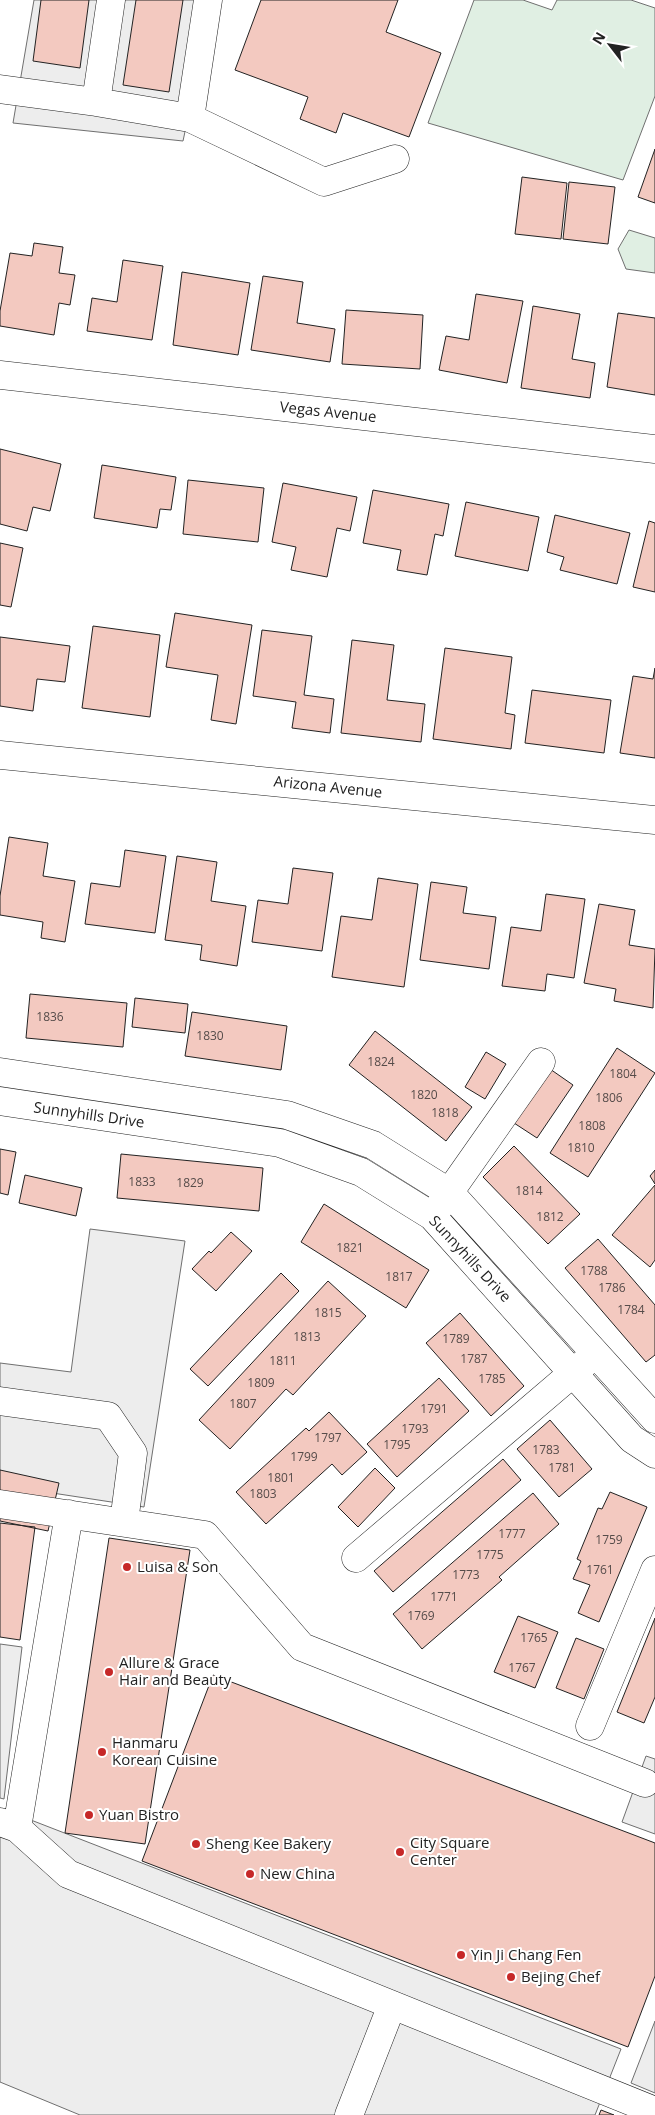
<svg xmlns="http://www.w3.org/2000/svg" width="655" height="2115" font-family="'Open Sans',sans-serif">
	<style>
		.green { fill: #e0efe3; stroke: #6f6f6f }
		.parking { fill: #ededed; stroke: #6f6f6f }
		.building { fill: #f3c9c0; stroke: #222 }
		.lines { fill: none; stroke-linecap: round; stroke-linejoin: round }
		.minor-casing { stroke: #222; stroke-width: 29 }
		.minor { stroke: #fff; stroke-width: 28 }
		.poi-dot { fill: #c62828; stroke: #fff; stroke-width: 2 }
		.labels { text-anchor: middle; stroke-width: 4; stroke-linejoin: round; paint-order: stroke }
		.number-label { font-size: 12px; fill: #564c4a }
		.street-label { font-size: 15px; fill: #222; stroke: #fff }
		.poi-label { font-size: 15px; fill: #222; stroke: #fff; text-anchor: start }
	</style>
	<rect width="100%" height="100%" fill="#fff"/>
	<path class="green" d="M 474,0 L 523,0 L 552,10 L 557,0 L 631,0 L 655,8 L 655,96 L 623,180 L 428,123 Z
		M 629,230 L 655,238 L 655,273 L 626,269 L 618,249 Z"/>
	<path class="parking" d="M 34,0 L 213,0 L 183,141 L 13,123 Z
		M 90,1229 L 185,1241 L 144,1507 L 0,1485 L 0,1363 L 71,1372 Z
		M 0,1644 L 22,1647 L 4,1799 L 0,1798 Z
		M 646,1756 L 655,1759 L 655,1834 L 622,1822 Z
		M 0,1808 L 621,2049 L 595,2115 L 80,2115 L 0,2082 Z
		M 655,2021 L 655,2093 L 631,2083 Z"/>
	<path class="building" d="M 41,0 L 89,0 L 80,68 L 33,61 Z
		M 136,0 L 183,0 L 169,92 L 123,85 Z
		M 261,0 L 398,0 L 386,32 L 441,53 L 409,137 L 343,113 L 336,133 L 300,119 L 308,97 L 235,70 Z
		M 655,149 L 655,203 L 638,197 Z
		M 522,177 L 567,183 L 561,239 L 515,234 Z
		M 569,182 L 615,187 L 608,244 L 563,239 Z
		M 34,243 L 63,247 L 59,273 L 75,275 L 70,305 L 59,303 L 54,335 L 0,326 L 0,311 L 10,253 L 32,256 Z
		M 123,260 L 163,266 L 152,340 L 87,331 L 92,298 L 117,302 Z
		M 182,272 L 250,283 L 238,355 L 173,345 Z
		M 263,276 L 303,282 L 297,323 L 335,329 L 330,362 L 251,350 Z
		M 476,294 L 523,301 L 507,383 L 439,370 L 446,336 L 469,340 Z
		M 533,306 L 580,314 L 572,359 L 595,363 L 590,398 L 521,388 Z
		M 346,310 L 423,315 L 420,369 L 342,364 Z
		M 618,313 L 655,318 L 655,395 L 607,387 Z
		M 0,449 L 61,464 L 50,511 L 33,507 L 27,531 L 0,524 Z
		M 102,465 L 176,477 L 171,510 L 160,509 L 157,528 L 94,518 Z
		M 188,480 L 264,488 L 258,542 L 183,534 Z
		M 283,483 L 357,497 L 350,531 L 337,528 L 327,577 L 291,570 L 296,547 L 272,542 Z
		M 373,490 L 449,504 L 443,536 L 435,534 L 427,575 L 397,570 L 401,550 L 363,543 Z
		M 466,502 L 539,517 L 528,571 L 455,556 Z
		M 555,515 L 630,533 L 617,584 L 560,570 L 564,557 L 547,552 Z
		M 649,521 L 655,523 L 655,592 L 633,587 Z
		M 0,543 L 23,548 L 11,607 L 0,605 Z
		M 175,613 L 252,625 L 236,724 L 211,720 L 218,675 L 166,667 Z
		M 93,626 L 160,635 L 150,717 L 82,708 Z
		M 262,630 L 312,636 L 304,695 L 334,699 L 330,733 L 292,728 L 296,702 L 253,696 Z
		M 0,637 L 70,646 L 65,682 L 37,679 L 33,711 L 0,706 Z
		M 352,640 L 394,645 L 387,700 L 425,704 L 421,742 L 341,733 Z
		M 445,648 L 512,657 L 505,713 L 515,715 L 511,749 L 433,739 Z
		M 655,668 L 655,758 L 620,753 L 633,676 L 653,679 Z
		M 532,690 L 611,700 L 604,753 L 525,743 Z
		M 9,837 L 48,843 L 43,876 L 75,881 L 65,942 L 41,938 L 43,922 L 0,915 L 0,896 Z
		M 125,850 L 166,856 L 155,933 L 85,924 L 91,883 L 120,887 Z
		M 177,856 L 217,862 L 211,901 L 246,906 L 237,966 L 200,960 L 202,945 L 165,940 Z
		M 293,868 L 333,873 L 322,951 L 252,942 L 258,900 L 288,904 Z
		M 378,878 L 418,884 L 404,987 L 332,977 L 341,916 L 372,920 Z
		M 431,882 L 467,887 L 463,913 L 496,917 L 489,969 L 420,960 Z
		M 546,894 L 585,899 L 574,978 L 547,974 L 545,991 L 502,986 L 511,927 L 541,931 Z
		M 599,904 L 635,910 L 629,945 L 655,949 L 653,1008 L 614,1001 L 616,989 L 584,983 Z
		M 30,994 L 127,1003 L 123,1047 L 26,1038 Z
		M 135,998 L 188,1004 L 185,1033 L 132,1027 Z
		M 192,1012 L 287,1026 L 281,1070 L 185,1056 Z
		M 375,1031 L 472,1107 L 446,1141 L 349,1065 Z
		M 617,1048 L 655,1073 L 588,1177 L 550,1153 Z
		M 486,1052 L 506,1064 L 485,1099 L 465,1087 Z
		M 550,1069 L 573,1085 L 537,1138 L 514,1123 Z
		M 514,1146 L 580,1214 L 548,1244 L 483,1177 Z
		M 0,1149 L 16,1152 L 8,1195 L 0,1193 Z
		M 121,1154 L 263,1168 L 259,1211 L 117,1198 Z
		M 655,1170 L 655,1184 L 650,1176 Z
		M 25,1175 L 82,1188 L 76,1216 L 19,1203 Z
		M 655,1185 L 655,1260 L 650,1267 L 612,1235 Z
		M 324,1204 L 429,1270 L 406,1308 L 301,1242 Z
		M 231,1232 L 252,1251 L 216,1291 L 192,1269 L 209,1251 L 211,1253 Z
		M 598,1239 L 655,1305 L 655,1355 L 646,1362 L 565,1268 Z
		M 281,1273 L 299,1291 L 208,1386 L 190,1369 Z
		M 328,1281 L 366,1316 L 293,1395 L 286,1389 L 230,1449 L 199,1420 Z
		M 460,1313 L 524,1386 L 491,1416 L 426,1343 Z
		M 439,1378 L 469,1411 L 397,1477 L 367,1444 Z
		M 329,1412 L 367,1452 L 342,1475 L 332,1464 L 266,1524 L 236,1492 L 306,1428 L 309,1431 Z
		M 550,1420 L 592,1469 L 559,1497 L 517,1449 Z
		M 503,1459 L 521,1480 L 393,1592 L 374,1571 Z
		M 375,1468 L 395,1488 L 358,1527 L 338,1507 Z
		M 0,1470 L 59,1483 L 48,1531 L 0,1521 Z
		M 610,1492 L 647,1507 L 599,1622 L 578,1613 L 590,1585 L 573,1579 L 581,1561 L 577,1559 L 598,1508 L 602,1509 Z
		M 533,1493 L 559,1524 L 499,1577 L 502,1580 L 422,1649 L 393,1614 Z
		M 0,1523 L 35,1527 L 20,1640 L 0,1637 Z
		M 109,1538 L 190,1550 L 145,1844 L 65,1833 Z
		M 518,1616 L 558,1632 L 535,1688 L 494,1672 Z
		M 655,1618 L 655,1697 L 644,1723 L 617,1712 Z
		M 576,1638 L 604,1649 L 584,1699 L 556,1688 Z
		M 213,1675 L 655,1843 L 655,1976 L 628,2047 L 142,1861 Z
		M 601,2110 L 614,2115 L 599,2115 Z"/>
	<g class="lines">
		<defs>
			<path id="minor" d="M 0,89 L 96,102 L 190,118 L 208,0
				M 96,102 L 111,0
				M 190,118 L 324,182 L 395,159
				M 0,375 L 655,449
				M 0,755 L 655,820
				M 0,1072 L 287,1115 L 373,1145 L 450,1193 L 655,1419
				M 0,1101 L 280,1143 L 361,1172 L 432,1216 L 632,1439 L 655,1454
				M 439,1207 L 541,1062
				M 0,1401 L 108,1416 L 133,1453 L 124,1522
				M 0,1504 L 205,1535 L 302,1647 L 645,1783
				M 356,1558 L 587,1361
				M 590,1726 L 655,1570
				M 0,1822 L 17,1828 L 68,1874 L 655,2111
				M 17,1828 L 69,1514
				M 349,2115 L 392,2005"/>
		</defs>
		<use href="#minor" class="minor-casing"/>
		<use href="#minor" class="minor"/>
	</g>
	<g class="poi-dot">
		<circle cx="127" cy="1567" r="5"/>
		<circle cx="109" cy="1672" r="5"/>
		<circle cx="102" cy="1752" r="5"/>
		<circle cx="89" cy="1815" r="5"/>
		<circle cx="196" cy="1844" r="5"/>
		<circle cx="400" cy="1852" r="5"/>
		<circle cx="250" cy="1874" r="5"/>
		<circle cx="461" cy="1955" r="5"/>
		<circle cx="511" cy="1977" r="5"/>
	</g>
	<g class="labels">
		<g class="number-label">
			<text x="50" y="1021">1836</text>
			<text x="210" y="1040">1830</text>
			<text x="381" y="1066">1824</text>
			<text x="623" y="1078">1804</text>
			<text x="424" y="1099">1820</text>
			<text x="609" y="1102">1806</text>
			<text x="445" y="1117">1818</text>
			<text x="592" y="1130">1808</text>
			<text x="581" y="1152">1810</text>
			<text x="142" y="1186">1833</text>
			<text x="190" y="1187">1829</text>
			<text x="529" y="1195">1814</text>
			<text x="550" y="1221">1812</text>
			<text x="350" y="1252">1821</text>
			<text x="594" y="1275">1788</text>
			<text x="399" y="1281">1817</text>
			<text x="612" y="1292">1786</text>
			<text x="631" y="1314">1784</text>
			<text x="328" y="1317">1815</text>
			<text x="307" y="1341">1813</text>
			<text x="456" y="1343">1789</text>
			<text x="474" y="1363">1787</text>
			<text x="283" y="1365">1811</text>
			<text x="492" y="1383">1785</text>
			<text x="261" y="1387">1809</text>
			<text x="243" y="1408">1807</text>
			<text x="434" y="1413">1791</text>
			<text x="415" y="1433">1793</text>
			<text x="328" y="1442">1797</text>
			<text x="397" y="1449">1795</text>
			<text x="546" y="1454">1783</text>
			<text x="304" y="1461">1799</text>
			<text x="562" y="1472">1781</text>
			<text x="281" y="1482">1801</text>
			<text x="263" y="1498">1803</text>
			<text x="512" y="1538">1777</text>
			<text x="609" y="1544">1759</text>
			<text x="490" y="1559">1775</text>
			<text x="600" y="1574">1761</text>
			<text x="466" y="1579">1773</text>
			<text x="444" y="1601">1771</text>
			<text x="421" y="1620">1769</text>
			<text x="534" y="1642">1765</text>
			<text x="522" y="1672">1767</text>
		</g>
		<g class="street-label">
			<text transform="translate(328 412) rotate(6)" y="5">Vegas Avenue</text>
			<text transform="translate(328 787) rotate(6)" y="5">Arizona Avenue</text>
			<text transform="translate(89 1115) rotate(8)" y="5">Sunnyhills Drive</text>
			<text transform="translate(470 1259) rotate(47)" y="5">Sunnyhills Drive</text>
		</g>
		<g class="poi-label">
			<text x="137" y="1572">Luisa &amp; Son</text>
			<text x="119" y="1668">Allure &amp; Grace<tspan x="119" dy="17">Hair and Beauty</tspan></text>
			<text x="112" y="1748">Hanmaru<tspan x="112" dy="17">Korean Cuisine</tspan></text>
			<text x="99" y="1820">Yuan Bistro</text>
			<text x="410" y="1848">City Square<tspan x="410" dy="17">Center</tspan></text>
			<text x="206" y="1849">Sheng Kee Bakery</text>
			<text x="260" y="1879">New China</text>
			<text x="471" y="1960">Yin Ji Chang Fen</text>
			<text x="521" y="1982">Bejing Chef</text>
		</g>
	</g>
	<g transform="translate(610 45) rotate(301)" stroke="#ffffff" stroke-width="4" paint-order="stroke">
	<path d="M0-4L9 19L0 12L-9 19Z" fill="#222222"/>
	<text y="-8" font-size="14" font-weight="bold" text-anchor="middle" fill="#222222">N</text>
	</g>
</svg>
